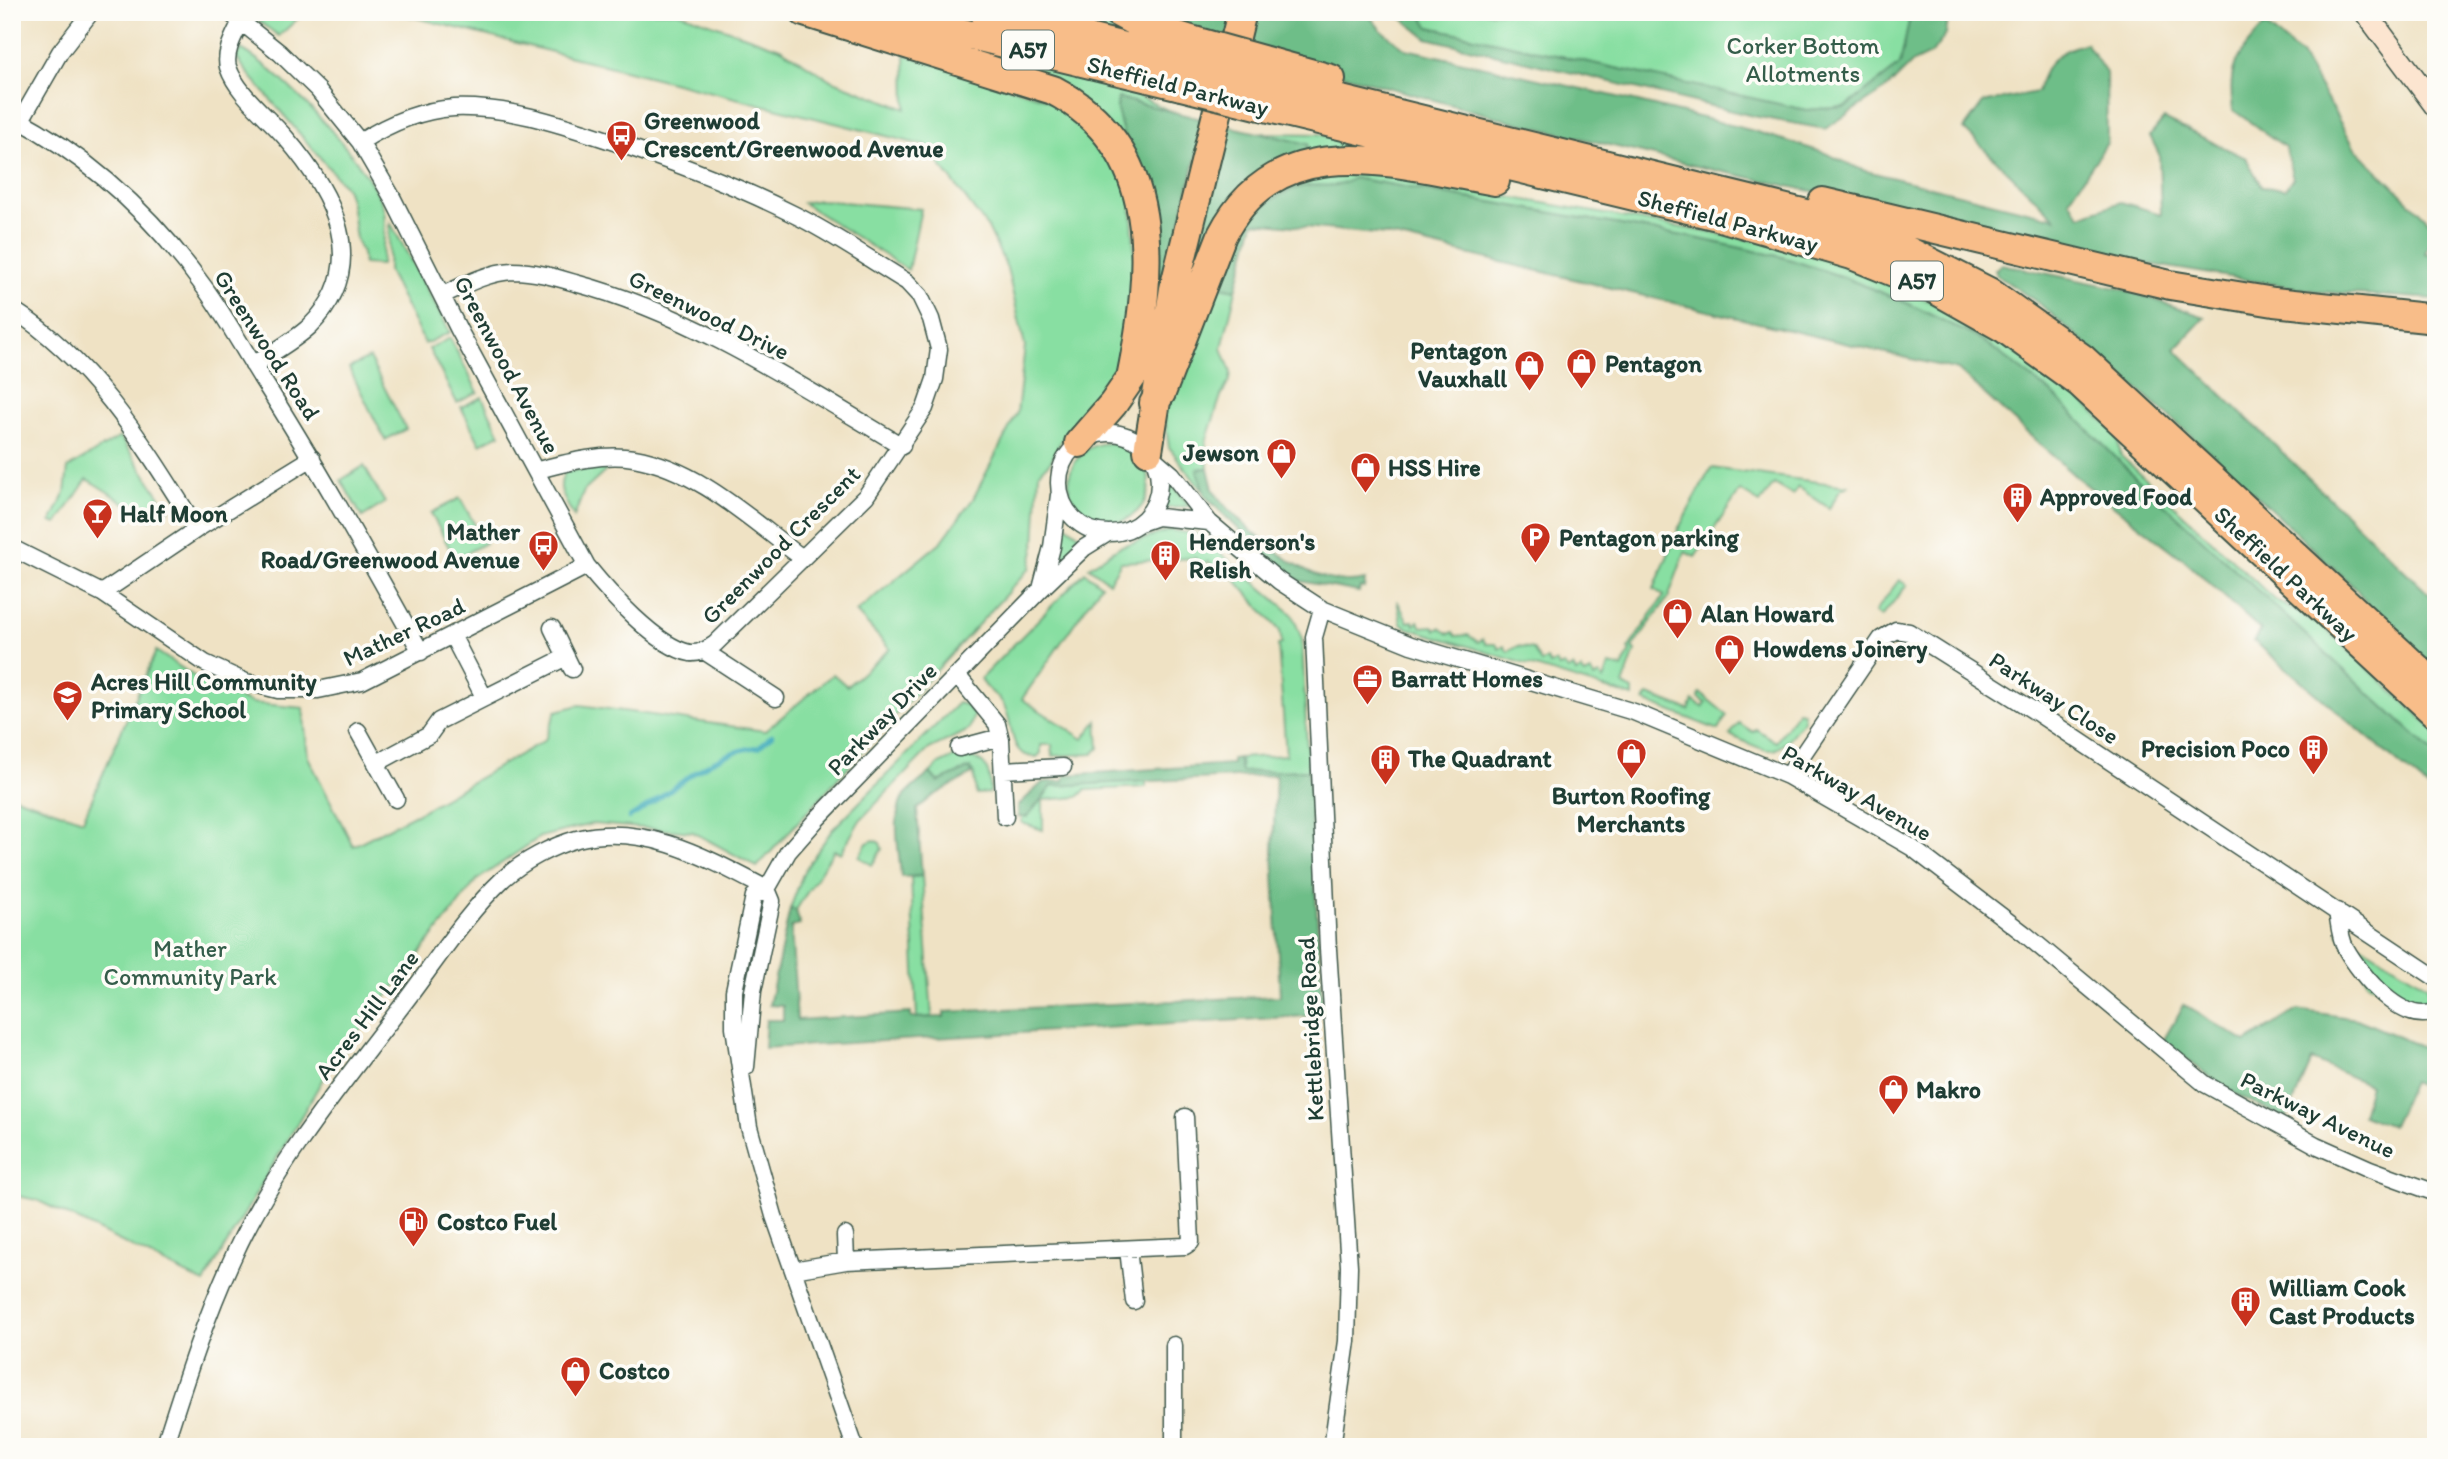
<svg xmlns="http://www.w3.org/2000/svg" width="2448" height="1459" font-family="Itim,sans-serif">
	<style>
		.green { fill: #88dfa2; stroke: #548e6b; stroke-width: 2 }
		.forest { fill: #6ebe88; stroke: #467e5e; stroke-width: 2 }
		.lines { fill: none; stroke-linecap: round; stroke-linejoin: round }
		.stream { stroke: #3baaba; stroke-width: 4.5 }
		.street-casing { stroke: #3e564a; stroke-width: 19 }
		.secondary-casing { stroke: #3e564a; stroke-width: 24 }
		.highway-casing { stroke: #3e564a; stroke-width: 32 }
		.street { stroke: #fff; stroke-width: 16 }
		.secondary { stroke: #fce5d0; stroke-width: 21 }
		.highway { stroke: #f8bd89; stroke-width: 28 }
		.highway-bridge-casing { stroke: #3e564a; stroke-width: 32; stroke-linecap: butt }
		.highway-bridge { stroke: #f8bd89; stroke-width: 28 }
		.labels { text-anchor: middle; stroke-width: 7; stroke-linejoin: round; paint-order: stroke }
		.shield { fill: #fdfcf7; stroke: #62766e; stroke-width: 2 }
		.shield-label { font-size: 23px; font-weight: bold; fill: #1f3d34 }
		.park-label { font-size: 24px; fill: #345d4a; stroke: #fdfcf7 }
		.street-label { font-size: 24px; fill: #1f3d34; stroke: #fdfcf7 }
		.poi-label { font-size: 24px; font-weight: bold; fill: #1f3d34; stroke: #fdfcf7; text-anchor: start }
	</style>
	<rect width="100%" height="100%" fill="#fdfcf7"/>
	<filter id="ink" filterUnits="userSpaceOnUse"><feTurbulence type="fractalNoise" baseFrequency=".0143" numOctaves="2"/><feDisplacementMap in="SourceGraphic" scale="14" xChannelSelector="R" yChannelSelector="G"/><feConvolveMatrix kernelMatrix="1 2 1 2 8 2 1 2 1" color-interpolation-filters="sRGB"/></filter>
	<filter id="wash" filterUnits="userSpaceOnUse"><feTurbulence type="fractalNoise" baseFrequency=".00686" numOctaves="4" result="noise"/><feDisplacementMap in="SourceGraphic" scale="28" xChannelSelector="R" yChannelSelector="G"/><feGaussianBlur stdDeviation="1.57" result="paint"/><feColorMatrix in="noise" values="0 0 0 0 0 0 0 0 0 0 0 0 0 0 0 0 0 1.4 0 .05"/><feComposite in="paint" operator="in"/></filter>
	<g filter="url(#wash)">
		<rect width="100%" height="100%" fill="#efe2c4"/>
		<path class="green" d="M 246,12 L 305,12 L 279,36 Z
			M 393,12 L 678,12 L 780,48 L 831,80 L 906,109 L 905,54 L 1044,98 L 1086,121 L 1130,189 L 1137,287 L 1120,376 L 1061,441 L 1051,461 L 1039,473 L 1035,545 L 1030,568 L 757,867 L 693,832 L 592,824 L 540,837 L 477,880 L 323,1079 L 204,1283 L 37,1200 L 12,1195 L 12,796 L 83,820 L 156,651 L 212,688 L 252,703 L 303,708 L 308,757 L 353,846 L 416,814 L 545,740 L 556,711 L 580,705 L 765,731 L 833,674 L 847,686 L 890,649 L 856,612 L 942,541 L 973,499 L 1017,413 L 1025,346 L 1007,268 L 988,228 L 926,146 Z
			M 1008,12 L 1101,12 L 1136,40 Z
			M 1419,12 L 1911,12 L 1900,65 L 1846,107 L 1806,110 L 1429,27 Z
			M 941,42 L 1115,85 L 1174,113 L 1118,99 L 1117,110 L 1126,144 L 1117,136 Z
			M 241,49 C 278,68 376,170 384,211 C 387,227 382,249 381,265 L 363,264 C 363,248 359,250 356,238 C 352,219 355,210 346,188 L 247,72 L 236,57 Z
			M 1261,133 L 1319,134 L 1394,153 L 1307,159 L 1308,144 Z
			M 1362,171 L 1763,242 L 1818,257 L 1896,285 L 1970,321 L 2067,387 L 2116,433 L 2121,456 L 2275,600 L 2321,625 L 2436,731 L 2436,755 L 2139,481 L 2054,395 L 1982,340 L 1909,304 L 1843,277 L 1782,257 L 1695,238 L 1354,178 L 1342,186 L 1263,204 L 1221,287 L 1236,290 L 1222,348 L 1231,372 L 1230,380 L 1221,396 L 1206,442 L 1208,468 L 1197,469 L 1204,493 L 1169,447 L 1165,421 L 1158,413 L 1234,234 L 1249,213 L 1295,180 Z
			M 819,200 L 921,209 L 908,270 L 803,203 Z
			M 390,222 L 450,332 L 425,344 L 388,271 Z
			M 450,338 L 478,392 L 457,403 L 429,349 Z
			M 369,358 L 406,429 L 385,440 L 349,368 Z
			M 482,397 L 500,434 L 480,444 L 461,407 Z
			M 120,437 L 169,510 L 151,519 L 87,479 L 57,524 L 51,522 L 65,493 L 68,468 Z
			M1069 483a40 40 0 1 1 80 0a40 40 0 1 1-80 0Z
			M 364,466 L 385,503 L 362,517 L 341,480 Z
			M 610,467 L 584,491 L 574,517 C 566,501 554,488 566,471 Z
			M 1711,468 L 1848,486 L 1841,489 L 1829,508 L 1798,487 L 1793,495 L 1774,484 L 1760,503 L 1740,491 L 1695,557 L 1685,552 L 1668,598 L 1632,648 L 1635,651 L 1623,685 L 1633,690 L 1633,697 L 1408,628 L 1401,623 L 1397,600 L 1408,622 L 1413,621 L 1415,625 L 1418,621 L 1422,627 L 1433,626 L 1436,630 L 1440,628 L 1449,634 L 1453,632 L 1456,636 L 1468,635 L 1478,642 L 1483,639 L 1486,644 L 1496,644 L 1499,649 L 1504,646 L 1508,652 L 1518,646 L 1533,649 L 1541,663 L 1547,659 L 1550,665 L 1555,662 L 1559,667 L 1564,665 L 1568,670 L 1573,667 L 1576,673 L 1581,670 L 1585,675 L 1591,672 L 1594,678 L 1600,675 L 1604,680 L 1609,665 L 1622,668 L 1630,651 L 1628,649 L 1664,596 L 1654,589 L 1679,528 Z
			M 1171,484 L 1190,506 L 1161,509 Z
			M 460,498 L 485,543 L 455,559 L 431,513 Z
			M 1065,524 L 1086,540 L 1055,566 Z
			M 1171,530 L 1199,535 L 1292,614 L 1302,639 L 1308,770 L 1241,772 L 1240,758 L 1286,755 L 1278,645 L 1282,644 L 1280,631 L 1228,571 L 1222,575 L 1208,561 L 1202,565 L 1195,558 L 1121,562 L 1109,582 L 1089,567 L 1119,547 Z
			M 1085,572 L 1101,585 L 1022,699 L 1083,739 L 1097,721 L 1099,748 L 1093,754 L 1053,756 L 1052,745 L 1041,745 L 1041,753 L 1037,757 C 1030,757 1023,756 1018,749 C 1009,736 1012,716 1002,702 C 995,693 985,690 981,678 Z
			M 1899,580 L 1907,585 L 1881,617 L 1875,612 Z
			M 1700,693 L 1727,715 L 1718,730 L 1644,701 L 1648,695 L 1689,710 L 1693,701 L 1703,707 L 1706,703 L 1698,698 Z
			M 958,703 L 966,705 L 974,715 L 969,730 L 929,749 L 860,820 L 841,853 L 834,850 L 796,910 L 790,909 L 804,871 L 832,830 Z
			M 1798,711 L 1803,712 L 1804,720 C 1772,760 1776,755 1730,735 L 1739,723 L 1753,732 L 1756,729 L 1776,742 Z
			M 954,757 C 984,756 991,765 990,793 L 976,794 L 974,774 L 970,768 L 938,782 L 930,773 L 939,764 Z
			M 1146,781 L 1146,787 L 1085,790 L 1078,797 L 1043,800 L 1043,830 L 1022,823 L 1022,817 L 1027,817 L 1052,786 Z
			M 874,840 L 880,843 L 882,849 L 872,865 L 859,857 L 867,843 Z
			M 922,876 L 932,1017 L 917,1018 L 911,877 Z
			M 2338,931 L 2427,986 L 2432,1000 L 2430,1009 L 2421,1013 L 2368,982 Z"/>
		<path class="forest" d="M 1159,12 L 1235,12 L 1230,43 L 1161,22 Z
			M 1252,12 L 1366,12 L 1381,30 L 1406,49 L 1622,98 L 1754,131 L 1825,153 L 1862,170 L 2055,218 L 1964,129 L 1983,103 L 2037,92 C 2047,60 2055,52 2086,43 L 2106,73 L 2107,143 L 2069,200 L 2080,216 L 2121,202 L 2161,214 L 2159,154 L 2150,136 L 2164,119 L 2246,158 L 2262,187 L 2285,189 L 2293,178 L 2285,147 L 2233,110 C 2227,66 2236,57 2265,25 L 2301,55 L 2355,148 L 2436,228 L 2425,253 L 2436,256 L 2436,299 L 2322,292 L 2143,263 L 1696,166 L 1518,123 L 1245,48 Z
			M 1394,12 L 1419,12 L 1429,27 L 1806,110 L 1846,107 L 1900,65 L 1911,12 L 1949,12 L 1946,34 L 1932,53 L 1913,62 L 1887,88 L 1825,129 L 1753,116 L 1427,38 Z
			M 1118,98 L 1205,120 L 1163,294 L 1152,291 L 1126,144 L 1117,110 Z
			M 1227,126 L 1308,144 L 1307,159 L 1295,162 L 1200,275 L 1186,273 Z
			M 1353,178 L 1695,238 L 1782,257 L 1843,277 L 1909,304 L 1982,340 L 2054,395 L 2139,481 L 2436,755 L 2436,795 L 2254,641 L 2261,630 L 2183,559 L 2075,476 L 1958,370 L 1387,235 L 1254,222 L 1236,290 L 1221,287 C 1222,245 1260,196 1301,187 C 1321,182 1336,191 1353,178 Z
			M 2001,264 L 2126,290 L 2205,317 L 2175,349 L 2436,601 L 2436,677 L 2383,625 L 2357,590 L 2210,452 L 2041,305 L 1997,275 L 1995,270 Z
			M 1208,468 L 1213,489 L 1220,500 C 1252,534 1314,593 1365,580 L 1364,588 L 1360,587 L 1359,592 L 1300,581 L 1263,553 L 1205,496 L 1197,469 Z
			M 1238,758 L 1241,772 L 1308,770 L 1323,1015 L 764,1048 L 766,1020 L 783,1020 L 783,1006 L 769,1005 L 790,909 L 796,910 L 800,925 L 791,927 L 797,1020 L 911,1013 L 911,1018 L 944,1017 L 944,1012 L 1280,996 L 1273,851 L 1276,775 L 1052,786 L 1027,817 L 1018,817 L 1018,806 L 1043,782 L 1064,781 L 1065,775 L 1232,764 L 1232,759 Z
			M 970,768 L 972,774 L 933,796 L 917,809 L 922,876 L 901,877 C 900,855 890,813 905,795 C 912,787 922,780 930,773 L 938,782 Z
			M 2184,1005 L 2246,1042 L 2297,1010 L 2357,1019 L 2436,1053 L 2436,1092 L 2412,1082 L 2392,1126 L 2362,1115 L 2370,1085 L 2312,1060 L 2286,1119 L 2227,1090 L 2163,1041 Z"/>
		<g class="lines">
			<path class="stream" d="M 629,818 C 672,794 708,751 759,747 L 772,735"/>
		</g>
	</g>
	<g filter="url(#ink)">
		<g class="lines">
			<defs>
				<path id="street" d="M 229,12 L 280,53 L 318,90 L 360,142 L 392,197 L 459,330 L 587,566 C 608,592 657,647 690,653 C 700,654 708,649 715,644 L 866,496 L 925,408 L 935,379 L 939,349 L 931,319 L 920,296 L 907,282 C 869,259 832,233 793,214 C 732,183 669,160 605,139 C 557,123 505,106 454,108 C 420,110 388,124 360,142
					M 241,21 C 235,34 224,52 228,67 C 237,94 267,116 285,137 C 333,192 372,264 310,326 C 294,341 272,353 253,365
					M 12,116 C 89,157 154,217 204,287 C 226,317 244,351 264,382 C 320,470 370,561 421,652
					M 21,120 L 60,52 L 91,12
					M 443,295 C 464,285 489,272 513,271 C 534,271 555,277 575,283 C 692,314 799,385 902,446
					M 12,309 C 95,362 146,448 197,529
					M1059 483a50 50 0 1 1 100 0a50 50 0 1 1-100 0Z
					M 1152,457 L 1172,474 L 1209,522 L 1279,581 L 1322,609 L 1411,645 L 1634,712 L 1788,776 L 1911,847 L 2026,935 L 2205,1084 L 2316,1145 L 2370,1169 L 2436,1193
					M 538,470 C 569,462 602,453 634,458 C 698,469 751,520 801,557
					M 1140,523 L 1157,517 L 1209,522
					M 12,548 L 102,593 L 205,663 L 246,682 L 278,690 L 318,690 L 362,681 L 587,566
					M 1041,589 L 1052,547 L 1059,495
					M 102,593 L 197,529 L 312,458
					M 1322,609 L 1314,637 L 1328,949 L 1349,1266 L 1347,1341 L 1332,1447
					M 552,628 L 572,669
					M 453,637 L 484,697
					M 704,651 L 776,698
					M 957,675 L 997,724 L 1001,740 L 1005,817
					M 358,731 L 396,799
					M 959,748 L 1000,737
					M 377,763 L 429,735 L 439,721 L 566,657
					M 1003,770 L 1063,767
					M 1788,776 L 1881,639 L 1896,630 L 1909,632 L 2039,714 L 2436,978
					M 2337,911 C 2339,923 2340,939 2346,949 C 2360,974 2403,1027 2436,1011
					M 746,1067 L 753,991 L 772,901 L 767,889
					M 845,1235 L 846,1261
					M 1128,1249 L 1134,1301
					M 793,1270 L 846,1261 L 1185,1246 L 1191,1242 L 1185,1117
					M 1174,1345 L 1174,1447
					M 164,1447 C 185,1381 206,1315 235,1253 C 275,1165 346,1079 404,1003 C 436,961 465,915 503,879 C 523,861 552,846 577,839 C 646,822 709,859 767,889
					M 855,1447 L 774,1216 L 749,1127 L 734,1027 L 734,991 L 754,896 L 767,889 L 788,852 L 817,819 L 1041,589 L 1084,548 L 1108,533"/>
				<path id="secondary" d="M 2365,12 L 2436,107"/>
				<path id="highway" d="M 804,12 L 1053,90 C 1165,149 1153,270 1131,378
					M 876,12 L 1181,86
					M 984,12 L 1188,63
					M 1117,12 L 1139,24 L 1194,41
					M 1273,63 L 1331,79
					M 1268,82 L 1803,213 L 1851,229 L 1896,245 L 1989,292 L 2083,359 L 2436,686
					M 1261,106 L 1717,216 L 1852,255 L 1933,288 L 2004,328 L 2080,383 L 2436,714
					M 1823,202 L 2170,285 L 2274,302 L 2436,319
					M 1154,403 L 1161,393 L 1222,235 C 1279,124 1398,164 1495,181
					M 1079,443 L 1113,404 L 1142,362
					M 1148,451 L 1174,289 L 1242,12"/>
			</defs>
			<use href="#street" class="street-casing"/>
			<use href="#secondary" class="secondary-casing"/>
			<use href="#highway" class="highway-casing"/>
			<use href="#street" class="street"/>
			<use href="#secondary" class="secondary"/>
			<use href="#highway" class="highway"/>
			<defs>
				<path id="highway-bridge" d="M 1194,41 L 1273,63
					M 1188,63 L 1268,82
					M 1181,86 L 1261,106"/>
			</defs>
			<use href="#highway-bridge" class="highway-bridge-casing"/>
			<use href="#highway-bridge" class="highway-bridge"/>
		</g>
	</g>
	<defs>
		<symbol id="bus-pin" viewBox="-11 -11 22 30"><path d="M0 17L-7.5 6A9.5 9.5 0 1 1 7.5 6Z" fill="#c8321e" stroke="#fdfcf7"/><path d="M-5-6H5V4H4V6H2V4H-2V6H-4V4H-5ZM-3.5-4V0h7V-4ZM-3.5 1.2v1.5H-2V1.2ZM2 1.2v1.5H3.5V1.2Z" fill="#fff"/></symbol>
		<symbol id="shop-pin" viewBox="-11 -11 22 30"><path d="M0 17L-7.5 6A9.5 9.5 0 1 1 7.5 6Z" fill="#c8321e" stroke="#fdfcf7"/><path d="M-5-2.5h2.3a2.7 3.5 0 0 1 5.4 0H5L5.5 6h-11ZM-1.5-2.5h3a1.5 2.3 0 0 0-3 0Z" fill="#fff"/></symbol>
		<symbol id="building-pin" viewBox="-11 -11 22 30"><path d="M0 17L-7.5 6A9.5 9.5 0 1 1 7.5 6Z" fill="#c8321e" stroke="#fdfcf7"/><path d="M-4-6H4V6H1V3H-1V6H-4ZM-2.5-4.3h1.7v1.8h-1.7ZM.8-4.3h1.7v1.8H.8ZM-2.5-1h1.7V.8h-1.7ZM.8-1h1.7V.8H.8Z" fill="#fff"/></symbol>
		<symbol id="bar-pin" viewBox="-11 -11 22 30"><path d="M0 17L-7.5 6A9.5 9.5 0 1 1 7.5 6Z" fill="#c8321e" stroke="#fdfcf7"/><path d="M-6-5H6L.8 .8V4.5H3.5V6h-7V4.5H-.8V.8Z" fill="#fff"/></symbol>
		<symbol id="parking-pin" viewBox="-11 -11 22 30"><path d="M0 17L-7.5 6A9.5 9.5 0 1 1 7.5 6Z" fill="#c8321e" stroke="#fdfcf7"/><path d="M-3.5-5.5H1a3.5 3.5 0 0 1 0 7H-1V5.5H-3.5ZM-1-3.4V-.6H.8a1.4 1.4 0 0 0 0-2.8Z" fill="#fff"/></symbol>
		<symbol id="office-pin" viewBox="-11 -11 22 30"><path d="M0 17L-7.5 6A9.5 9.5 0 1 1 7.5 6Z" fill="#c8321e" stroke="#fdfcf7"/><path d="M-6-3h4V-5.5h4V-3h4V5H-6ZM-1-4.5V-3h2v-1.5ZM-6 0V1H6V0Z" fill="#fff"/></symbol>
		<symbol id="school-pin" viewBox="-11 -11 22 30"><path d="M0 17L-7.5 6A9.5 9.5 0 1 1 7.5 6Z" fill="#c8321e" stroke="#fdfcf7"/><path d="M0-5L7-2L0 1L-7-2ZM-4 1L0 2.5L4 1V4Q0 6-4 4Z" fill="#fff"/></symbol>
		<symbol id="fuel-pin" viewBox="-11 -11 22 30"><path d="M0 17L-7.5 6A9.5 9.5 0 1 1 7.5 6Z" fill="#c8321e" stroke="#fdfcf7"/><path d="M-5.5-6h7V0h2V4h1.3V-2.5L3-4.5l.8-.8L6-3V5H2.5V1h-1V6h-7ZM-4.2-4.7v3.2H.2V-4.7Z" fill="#fff"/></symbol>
	</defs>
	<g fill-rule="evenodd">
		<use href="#bus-pin" x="604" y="118" width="35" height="47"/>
		<use href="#shop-pin" x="1564" y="346" width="35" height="47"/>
		<use href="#shop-pin" x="1512" y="348" width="35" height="47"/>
		<use href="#shop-pin" x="1264" y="436" width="35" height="47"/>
		<use href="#shop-pin" x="1348" y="450" width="35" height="47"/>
		<use href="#building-pin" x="2000" y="480" width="35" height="47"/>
		<use href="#bar-pin" x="80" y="496" width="35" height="47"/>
		<use href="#parking-pin" x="1518" y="520" width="35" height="47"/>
		<use href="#bus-pin" x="526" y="528" width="35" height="47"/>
		<use href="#building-pin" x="1148" y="538" width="35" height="47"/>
		<use href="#shop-pin" x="1660" y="596" width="35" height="47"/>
		<use href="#shop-pin" x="1712" y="632" width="35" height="47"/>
		<use href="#office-pin" x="1350" y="662" width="35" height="47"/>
		<use href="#school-pin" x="50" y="678" width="35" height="47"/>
		<use href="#building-pin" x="2296" y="732" width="35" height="47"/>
		<use href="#shop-pin" x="1614" y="736" width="35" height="47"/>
		<use href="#building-pin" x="1368" y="742" width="35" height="47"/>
		<use href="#shop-pin" x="1876" y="1072" width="35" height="47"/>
		<use href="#fuel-pin" x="396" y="1204" width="35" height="47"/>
		<use href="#building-pin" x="2228" y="1284" width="35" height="47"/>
		<use href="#shop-pin" x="558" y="1354" width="35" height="47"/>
	</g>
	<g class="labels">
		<g class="shield">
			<rect x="1002" y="30.5" width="52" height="39" rx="5"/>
			<rect x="1891" y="261.5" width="52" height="39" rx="5"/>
		</g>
		<g class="shield-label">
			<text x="1028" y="58">A57</text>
			<text x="1917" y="289">A57</text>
		</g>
		<g class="park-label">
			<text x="1803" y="54">Corker Bottom<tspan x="1803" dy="28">Allotments</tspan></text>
			<text x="190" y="957">Mather<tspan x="190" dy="28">Community Park</tspan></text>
		</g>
		<g class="street-label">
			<text transform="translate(1178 86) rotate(14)" y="8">Sheffield Parkway</text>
			<text transform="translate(1728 221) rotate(15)" y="8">Sheffield Parkway</text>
			<text transform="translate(709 315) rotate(26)" y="8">Greenwood Drive</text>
			<text transform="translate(267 345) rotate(57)" y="8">Greenwood Road</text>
			<text transform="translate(507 365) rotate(62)" y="8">Greenwood Avenue</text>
			<text transform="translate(781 545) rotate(-45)" y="8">Greenwood Crescent</text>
			<text transform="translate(2286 574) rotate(43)" y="8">Sheffield Parkway</text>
			<text transform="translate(404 632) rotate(-25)" y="8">Mather Road</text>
			<text transform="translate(2054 698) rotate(33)" y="8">Parkway Close</text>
			<text transform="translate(882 719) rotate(-46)" y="8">Parkway Drive</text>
			<text transform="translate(1857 793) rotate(30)" y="8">Parkway Avenue</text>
			<text transform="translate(367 1015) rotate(-53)" y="8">Acres Hill Lane</text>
			<text transform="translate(1311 1029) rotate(-93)" y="8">Kettlebridge Road</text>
			<text transform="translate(2318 1115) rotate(26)" y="8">Parkway Avenue</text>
		</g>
		<g class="poi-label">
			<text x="644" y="129">Greenwood<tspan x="644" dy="28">Crescent/Greenwood Avenue</tspan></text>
			<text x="1507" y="359" text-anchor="end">Pentagon<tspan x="1507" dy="28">Vauxhall</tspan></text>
			<text x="1605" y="372">Pentagon</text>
			<text x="1259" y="461" text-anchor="end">Jewson</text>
			<text x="1388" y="476">HSS Hire</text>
			<text x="2040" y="505">Approved Food</text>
			<text x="120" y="522">Half Moon</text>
			<text x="520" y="540" text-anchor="end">Mather<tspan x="520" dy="28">Road/Greenwood Avenue</tspan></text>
			<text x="1559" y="546">Pentagon parking</text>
			<text x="1189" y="550">Henderson's<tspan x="1189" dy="28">Relish</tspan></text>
			<text x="1701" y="622">Alan Howard</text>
			<text x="1753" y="657">Howdens Joinery</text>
			<text x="1391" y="687">Barratt Homes</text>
			<text x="91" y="690">Acres Hill Community<tspan x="91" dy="28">Primary School</tspan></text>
			<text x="2290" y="757" text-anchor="end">Precision Poco</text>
			<text x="1408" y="767">The Quadrant</text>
			<text x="1631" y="804" text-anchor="middle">Burton Roofing<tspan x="1631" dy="28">Merchants</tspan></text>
			<text x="1916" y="1098">Makro</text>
			<text x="437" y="1230">Costco Fuel</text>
			<text x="2269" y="1296">William Cook<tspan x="2269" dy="28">Cast Products</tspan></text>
			<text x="599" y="1379">Costco</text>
		</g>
	</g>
	<rect width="2448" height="1459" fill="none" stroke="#fdfcf7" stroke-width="42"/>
</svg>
